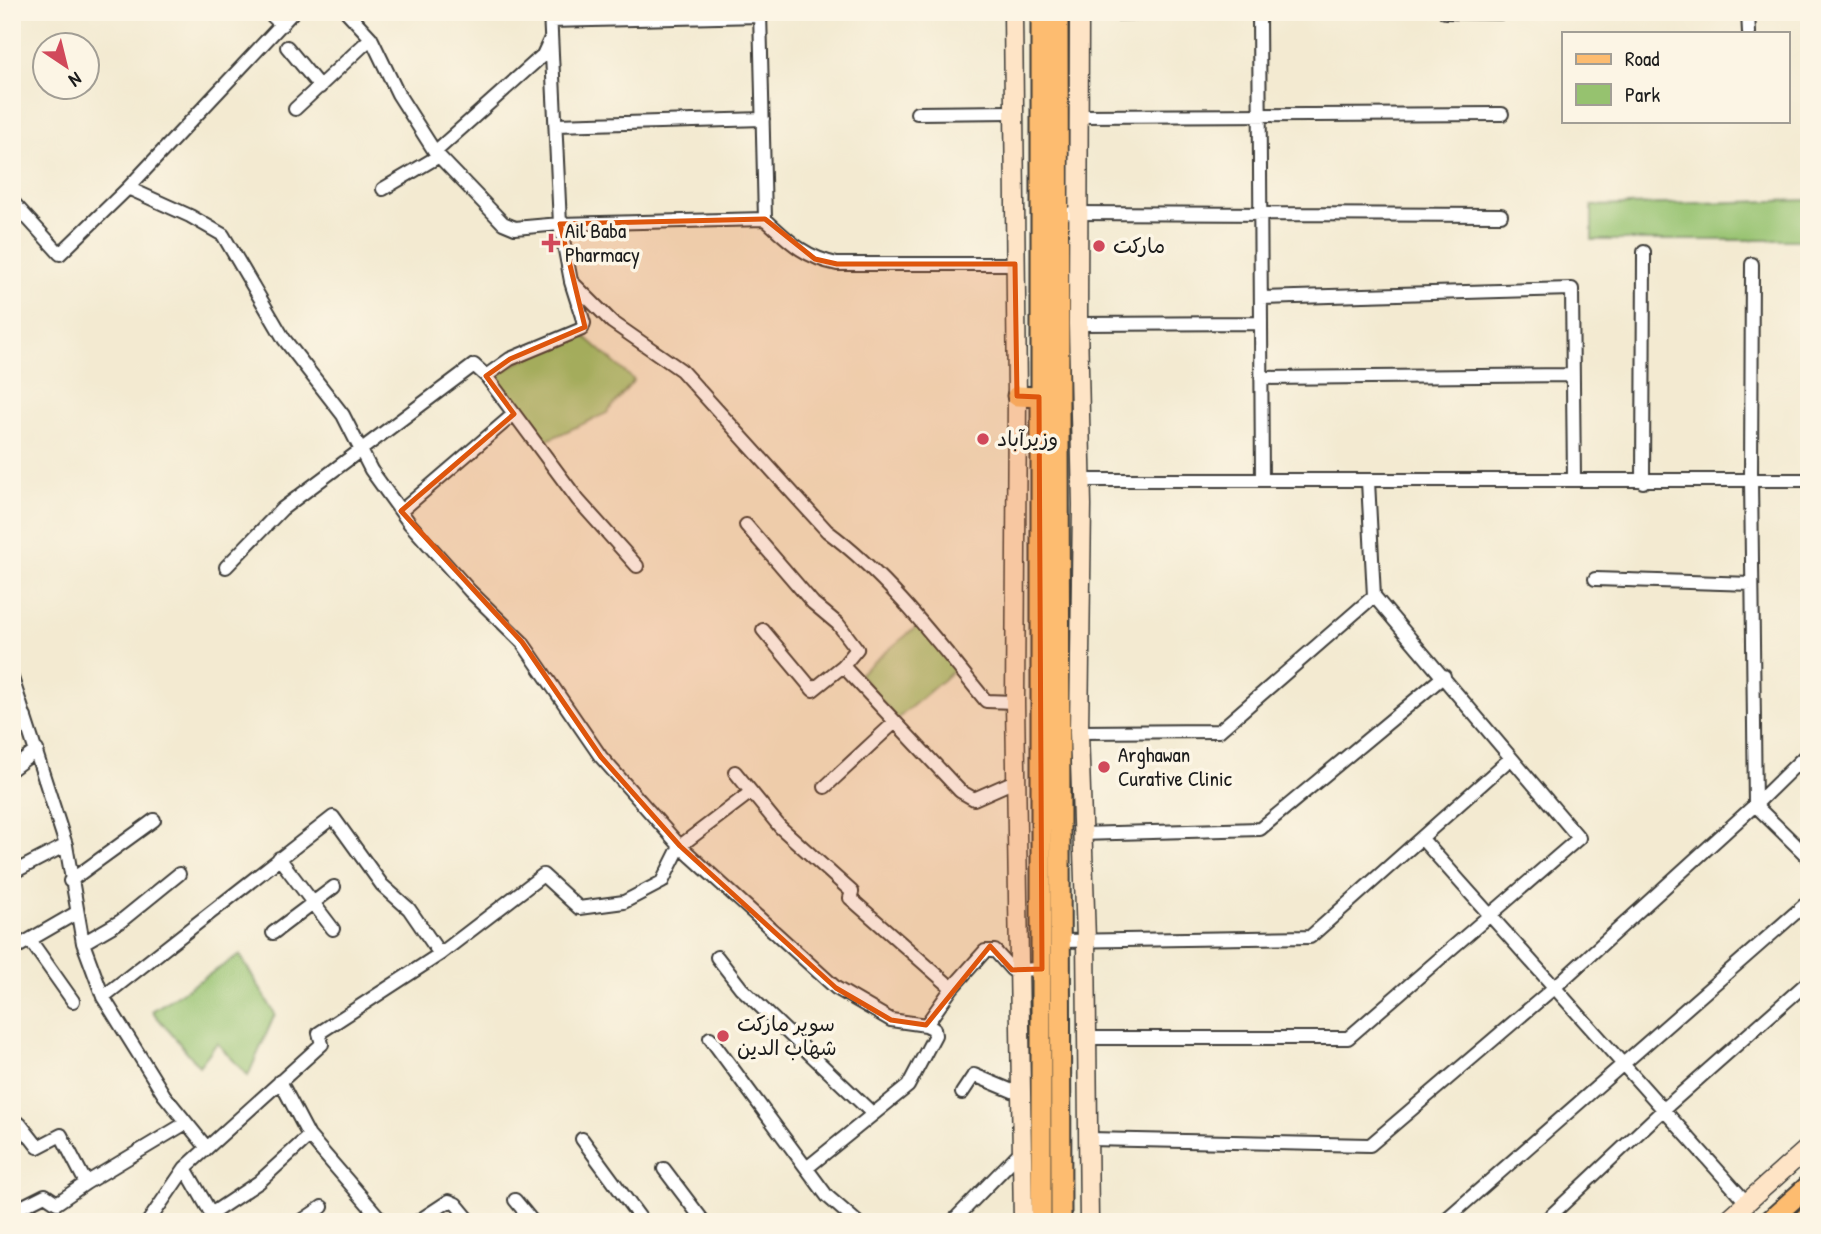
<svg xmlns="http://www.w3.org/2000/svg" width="1821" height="1234" font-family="'Patrick Hand','Playpen Sans Arabic',sans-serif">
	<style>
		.green { fill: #96c26f; stroke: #596f46; stroke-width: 2 }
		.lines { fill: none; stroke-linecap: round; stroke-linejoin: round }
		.street-casing { stroke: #3c3b37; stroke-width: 16 }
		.secondary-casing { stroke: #3c3b37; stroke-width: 21 }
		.primary-casing { stroke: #3c3b37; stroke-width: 23 }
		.street { stroke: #fff; stroke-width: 12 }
		.secondary { stroke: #fee4c6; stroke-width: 18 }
		.primary { stroke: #fdbc70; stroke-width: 19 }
		.marked { fill: #de560d; fill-opacity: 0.2; stroke: #de560d; stroke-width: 5; stroke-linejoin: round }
		.poi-dot { fill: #d1495b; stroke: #fcf5e5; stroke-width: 2.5 }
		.labels { text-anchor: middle; stroke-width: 7; stroke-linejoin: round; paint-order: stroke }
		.poi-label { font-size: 21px; fill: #1c1c1c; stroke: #fcf5e5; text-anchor: start }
	</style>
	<rect width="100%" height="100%" fill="#fcf5e5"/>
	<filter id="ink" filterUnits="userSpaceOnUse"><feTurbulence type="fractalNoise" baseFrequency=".0143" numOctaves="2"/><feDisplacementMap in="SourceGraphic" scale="14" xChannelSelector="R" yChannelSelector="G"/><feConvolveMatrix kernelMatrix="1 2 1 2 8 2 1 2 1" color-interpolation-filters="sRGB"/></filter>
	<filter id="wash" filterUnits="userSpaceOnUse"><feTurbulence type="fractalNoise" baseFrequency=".00686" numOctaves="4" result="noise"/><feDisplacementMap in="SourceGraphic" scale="28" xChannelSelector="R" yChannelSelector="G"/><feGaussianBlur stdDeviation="1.57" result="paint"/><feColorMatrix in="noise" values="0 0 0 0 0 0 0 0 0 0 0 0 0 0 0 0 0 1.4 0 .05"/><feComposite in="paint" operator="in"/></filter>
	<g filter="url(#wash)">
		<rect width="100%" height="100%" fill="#f3ead1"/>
		<path class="green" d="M 1809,200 L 1809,240 L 1592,240 L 1592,206 Z
			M 581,333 L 634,380 L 607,413 L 541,443 L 490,380 L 515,364 Z
			M 920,624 L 957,668 L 897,719 L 859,674 Z
			M 240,955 L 275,1014 L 248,1076 L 217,1043 L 199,1066 L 152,1011 Z"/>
	</g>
	<g filter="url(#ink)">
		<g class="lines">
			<defs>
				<path id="street" d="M 268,12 L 282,25
					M 347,12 L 371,38 L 398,94 L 435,152 L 503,223 L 515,228 L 560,224 L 765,219 C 789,241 804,257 837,264 L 1015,264
					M 550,12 L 560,224 L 571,281 L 612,322 L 681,370 L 827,531 C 889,577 938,642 986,701 L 1015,702
					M 760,12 L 765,219
					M 1259,12 L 1262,480
					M 1445,12 L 1500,13
					M 1748,12 L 1749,33
					M 1079,14 L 1205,12
					M 550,21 L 760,16
					M 287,47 L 320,87
					M 295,109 L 371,38
					M 917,113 L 1013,112
					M 1078,116 L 1502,114
					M 556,125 L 763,119
					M 435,152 L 543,55 L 550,40
					M 128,188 L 293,12
					M 383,189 L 439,156
					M 12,201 L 60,254 L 128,188 L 190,216 L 223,235 L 284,339 L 343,415 L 371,470 L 410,524 L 470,591 L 522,642 L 601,757 L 680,846 L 836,988 L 891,1020 L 926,1025 L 952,988 L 985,951 L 995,951 L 1012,970 L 1042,969
					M 1071,213 L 1501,215
					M 1752,264 L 1751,479 L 1755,805 L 1809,858
					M 1261,298 L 1572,289 L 1574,479
					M 1078,324 L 1261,323
					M 486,376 L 510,359 L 582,329 L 584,323 L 571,282
					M 1262,378 L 1573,375
					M 1081,480 L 1809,480
					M 1643,482 L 1644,252
					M 401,511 L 514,414
					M 746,525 L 813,603 L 838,624 L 857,649 L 843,666 L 960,791 L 974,799 L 1017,780
					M 226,567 L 282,509 L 474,365 L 486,376 L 578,500 L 637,566
					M 1595,579 L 1752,584
					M 763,630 L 813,690 L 843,666
					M 12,678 L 66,845 L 83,943 L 103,997 L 164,1095 L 207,1148 L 185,1168 L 148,1222
					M 12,724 L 25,717
					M 1079,732 L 1219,731 L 1374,596 L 1368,481
					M 12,769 L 37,750
					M 735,772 L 780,827 L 852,892 L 850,898 L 952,988
					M 825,787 L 895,722
					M 1080,834 L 1260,829 L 1444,676
					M 1422,839 L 1746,1202
					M 279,858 L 333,929
					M 12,873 L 66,845
					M 70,881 L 154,820
					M 273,933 L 334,887
					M 30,940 L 73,1001
					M 1061,941 L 1310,937 L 1511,758
					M 83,943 L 121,921 L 179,874
					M 12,950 L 76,913
					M 717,957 L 741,988 L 872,1113
					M 103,997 L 333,817 L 382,885 L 409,909 L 440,954
					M 710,1038 L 827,1196 L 857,1222
					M 1087,1038 L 1348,1038 L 1579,838 L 1374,596
					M 280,1081 L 309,1136 L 383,1222
					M 962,1093 L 974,1075 L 1022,1095
					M 20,1124 L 38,1147 L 61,1135 L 86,1183
					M 582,1139 L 643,1222
					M 1089,1139 L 1370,1145 L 1556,986 L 1755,805 L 1809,752
					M 207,1148 L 322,1044 L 319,1033 L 440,954 L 543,875 L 579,908 L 624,902 L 662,882 L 680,846 L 751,792
					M 808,1167 L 908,1086 L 935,1035 L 934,1029 L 926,1025
					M 185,1168 L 216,1222
					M 664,1169 L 704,1222
					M 515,1200 L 533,1222
					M 12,1203 L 17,1209 L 45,1195 L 57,1203 L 86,1183 L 186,1123
					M 1738,1209 L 1750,1222
					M 211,1214 L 259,1182 L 309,1136
					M 300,1222 L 322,1207
					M 417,1222 L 449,1201 L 456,1204 L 471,1222
					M 952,1222 L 1023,1149
					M 1443,1222 L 1809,901
					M 1544,1222 L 1664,1109 L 1809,981"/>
				<path id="secondary" d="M 1013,12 L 1017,396 L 1015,702 L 1023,1222
					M 1079,12 L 1078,324 L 1082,505 L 1079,732 L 1086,939 L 1089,1222
					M 1725,1222 L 1809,1147"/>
				<path id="primary" d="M 1041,12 L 1041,1222
					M 1058,12 L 1061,1222
					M 1017,396 L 1039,397
					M 1768,1222 L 1809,1185
					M 1801,1222 L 1809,1215"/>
			</defs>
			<use href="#street" class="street-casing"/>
			<use href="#secondary" class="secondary-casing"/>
			<use href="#primary" class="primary-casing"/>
			<use href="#street" class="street"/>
			<use href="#secondary" class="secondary"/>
			<use href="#primary" class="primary"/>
		</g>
	</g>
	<path class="marked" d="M 765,219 L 815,259 L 837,264 L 1015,264 L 1017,396 L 1039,397 L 1042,969 L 1012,970 L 990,946 L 926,1025 L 891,1020 L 836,988 L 680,846 L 601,757 L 522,642 L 401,511 L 514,414 L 486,376 L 510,359 L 585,327 L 560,224 Z"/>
	<g class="poi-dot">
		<path d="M547.5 232.5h7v7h7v7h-7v7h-7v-7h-7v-7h7z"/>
		<circle cx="1099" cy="246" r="7"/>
		<circle cx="983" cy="439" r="7"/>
		<circle cx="1104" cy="767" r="7"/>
		<circle cx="723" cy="1036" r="7"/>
	</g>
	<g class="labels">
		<g class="poi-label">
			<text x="565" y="238">Ail Baba<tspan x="565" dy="24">Pharmacy</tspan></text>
			<text x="1113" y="253">مارکت</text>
			<text x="997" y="446">وزیرآباد</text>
			<text x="1118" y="762">Arghawan<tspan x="1118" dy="24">Curative Clinic</tspan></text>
			<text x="737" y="1031">سوپر مارکت<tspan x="737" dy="24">شهاب الدین</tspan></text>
		</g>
	</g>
	<rect width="1821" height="1234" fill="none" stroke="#fcf5e5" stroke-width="42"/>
	<rect x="1562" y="32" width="228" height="91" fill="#fcf5e5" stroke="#a29e95" stroke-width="2"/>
	<rect x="1576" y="54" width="35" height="10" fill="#fdbc70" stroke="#a29e95" stroke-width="2"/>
	<text x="1625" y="66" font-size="21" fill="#1c1c1c">Road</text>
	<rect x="1576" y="84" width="35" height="21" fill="#96c26f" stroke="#a29e95" stroke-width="2"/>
	<text x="1625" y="102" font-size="21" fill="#1c1c1c">Park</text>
	<g transform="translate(66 66) rotate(145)"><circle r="33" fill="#fcf5e5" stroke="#a29e95" stroke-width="2"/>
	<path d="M0-5L12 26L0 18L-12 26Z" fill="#d1495b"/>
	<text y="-10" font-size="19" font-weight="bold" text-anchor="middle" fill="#1c1c1c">N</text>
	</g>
</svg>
